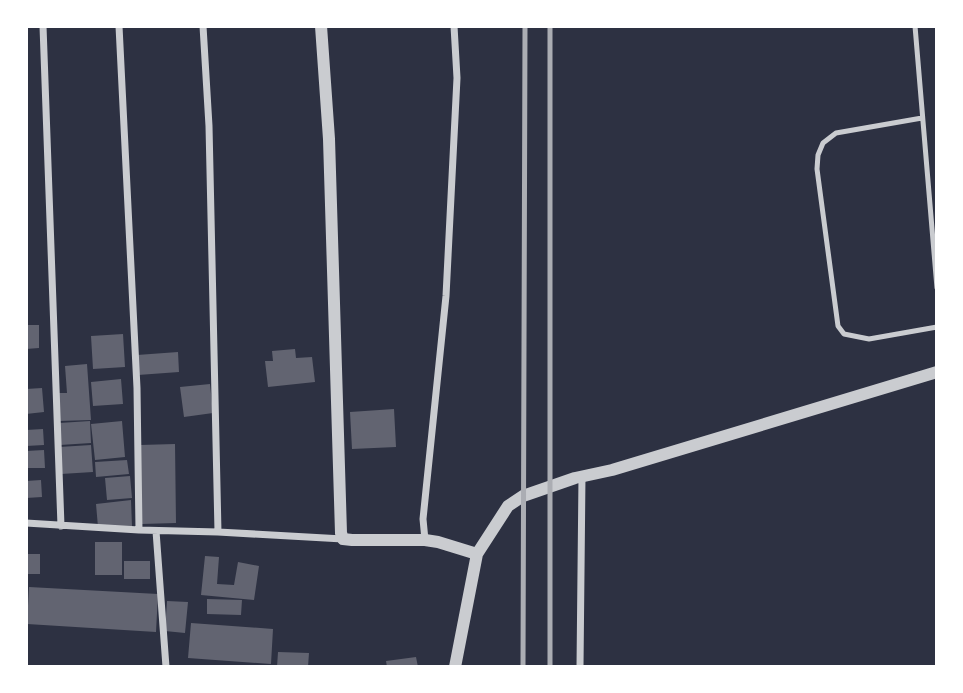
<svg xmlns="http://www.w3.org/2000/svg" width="963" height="693" font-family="'Fira Sans Condensed',sans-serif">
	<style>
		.building { fill: #626471 }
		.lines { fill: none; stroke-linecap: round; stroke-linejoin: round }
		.service { stroke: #caccd0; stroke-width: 5 }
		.minor { stroke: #caccd0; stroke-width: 7 }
		.tertiary { stroke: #caccd0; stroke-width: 12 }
		.rail { stroke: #abadb3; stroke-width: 5 }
	</style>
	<rect width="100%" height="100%" fill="#2d3142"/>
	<path class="building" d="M 26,325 L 39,325 L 39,348 L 26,349 Z
		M 123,334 L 125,367 L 93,369 L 91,336 Z
		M 295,349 L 296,358 L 312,357 L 315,382 L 268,387 L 265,361 L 273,361 L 272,351 Z
		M 178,352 L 179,372 L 138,375 L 137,355 Z
		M 87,364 L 91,420 L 59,421 L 57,393 L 67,393 L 65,366 Z
		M 121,379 L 123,404 L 93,406 L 91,382 Z
		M 210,384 L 213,413 L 184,417 L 180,387 Z
		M 42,388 L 44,412 L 26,414 L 26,389 Z
		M 394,409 L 396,447 L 352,449 L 350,412 Z
		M 90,421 L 91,443 L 60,445 L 59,423 Z
		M 122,421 L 125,457 L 95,460 L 91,424 Z
		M 43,429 L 44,445 L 26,446 L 26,430 Z
		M 175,444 L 176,523 L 142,524 L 140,445 Z
		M 91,445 L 93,472 L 61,474 L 59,447 Z
		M 44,450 L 45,468 L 26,468 L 26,451 Z
		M 127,460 L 129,474 L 96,477 L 95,462 Z
		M 130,476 L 132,498 L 107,500 L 105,478 Z
		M 41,480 L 42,497 L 26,498 L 26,481 Z
		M 131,500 L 132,526 L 98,527 L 96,504 Z
		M 95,542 L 122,542 L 122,575 L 95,575 Z
		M 26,554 L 40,554 L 40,574 L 26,574 Z
		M 205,556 L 219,557 L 217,584 L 234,585 L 238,562 L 259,566 L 254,600 L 201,595 Z
		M 124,561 L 150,561 L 150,579 L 124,579 Z
		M 29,587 L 158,594 L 156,632 L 27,624 Z
		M 207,599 L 242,600 L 241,615 L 207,614 Z
		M 167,601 L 188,602 L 185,633 L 165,631 Z
		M 191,623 L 273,629 L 271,664 L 188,658 Z
		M 278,652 L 309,653 L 308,667 L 277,667 Z
		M 416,657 L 418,667 L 387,667 L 386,661 Z"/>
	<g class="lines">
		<path class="service" d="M 915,26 L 937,288
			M 922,118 L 836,133 L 823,143 L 818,155 L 817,169 L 838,326 L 844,334 L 869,339 L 937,327"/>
		<path class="minor" d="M 43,26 L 61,526
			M 119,26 L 137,388 L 139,530
			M 203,26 L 209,126 L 218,532
			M 26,523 L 139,530 L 218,532 L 343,539
			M 156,531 L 166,667
			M 425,540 L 423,519 L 446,296 L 457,78 L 454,26
			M 580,667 L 582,476"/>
		<path class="tertiary" d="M 321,26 L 329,139 L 341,533 L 343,539 L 352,540 L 425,540 L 438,542 L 477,554
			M 455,667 L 477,554 L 508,506 L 523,496 L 575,478 L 612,470 L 937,372"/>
		<path class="rail" d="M 523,667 L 525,26
			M 550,667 L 550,26"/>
	</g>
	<rect width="963" height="693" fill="none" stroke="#ffffff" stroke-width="56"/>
</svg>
